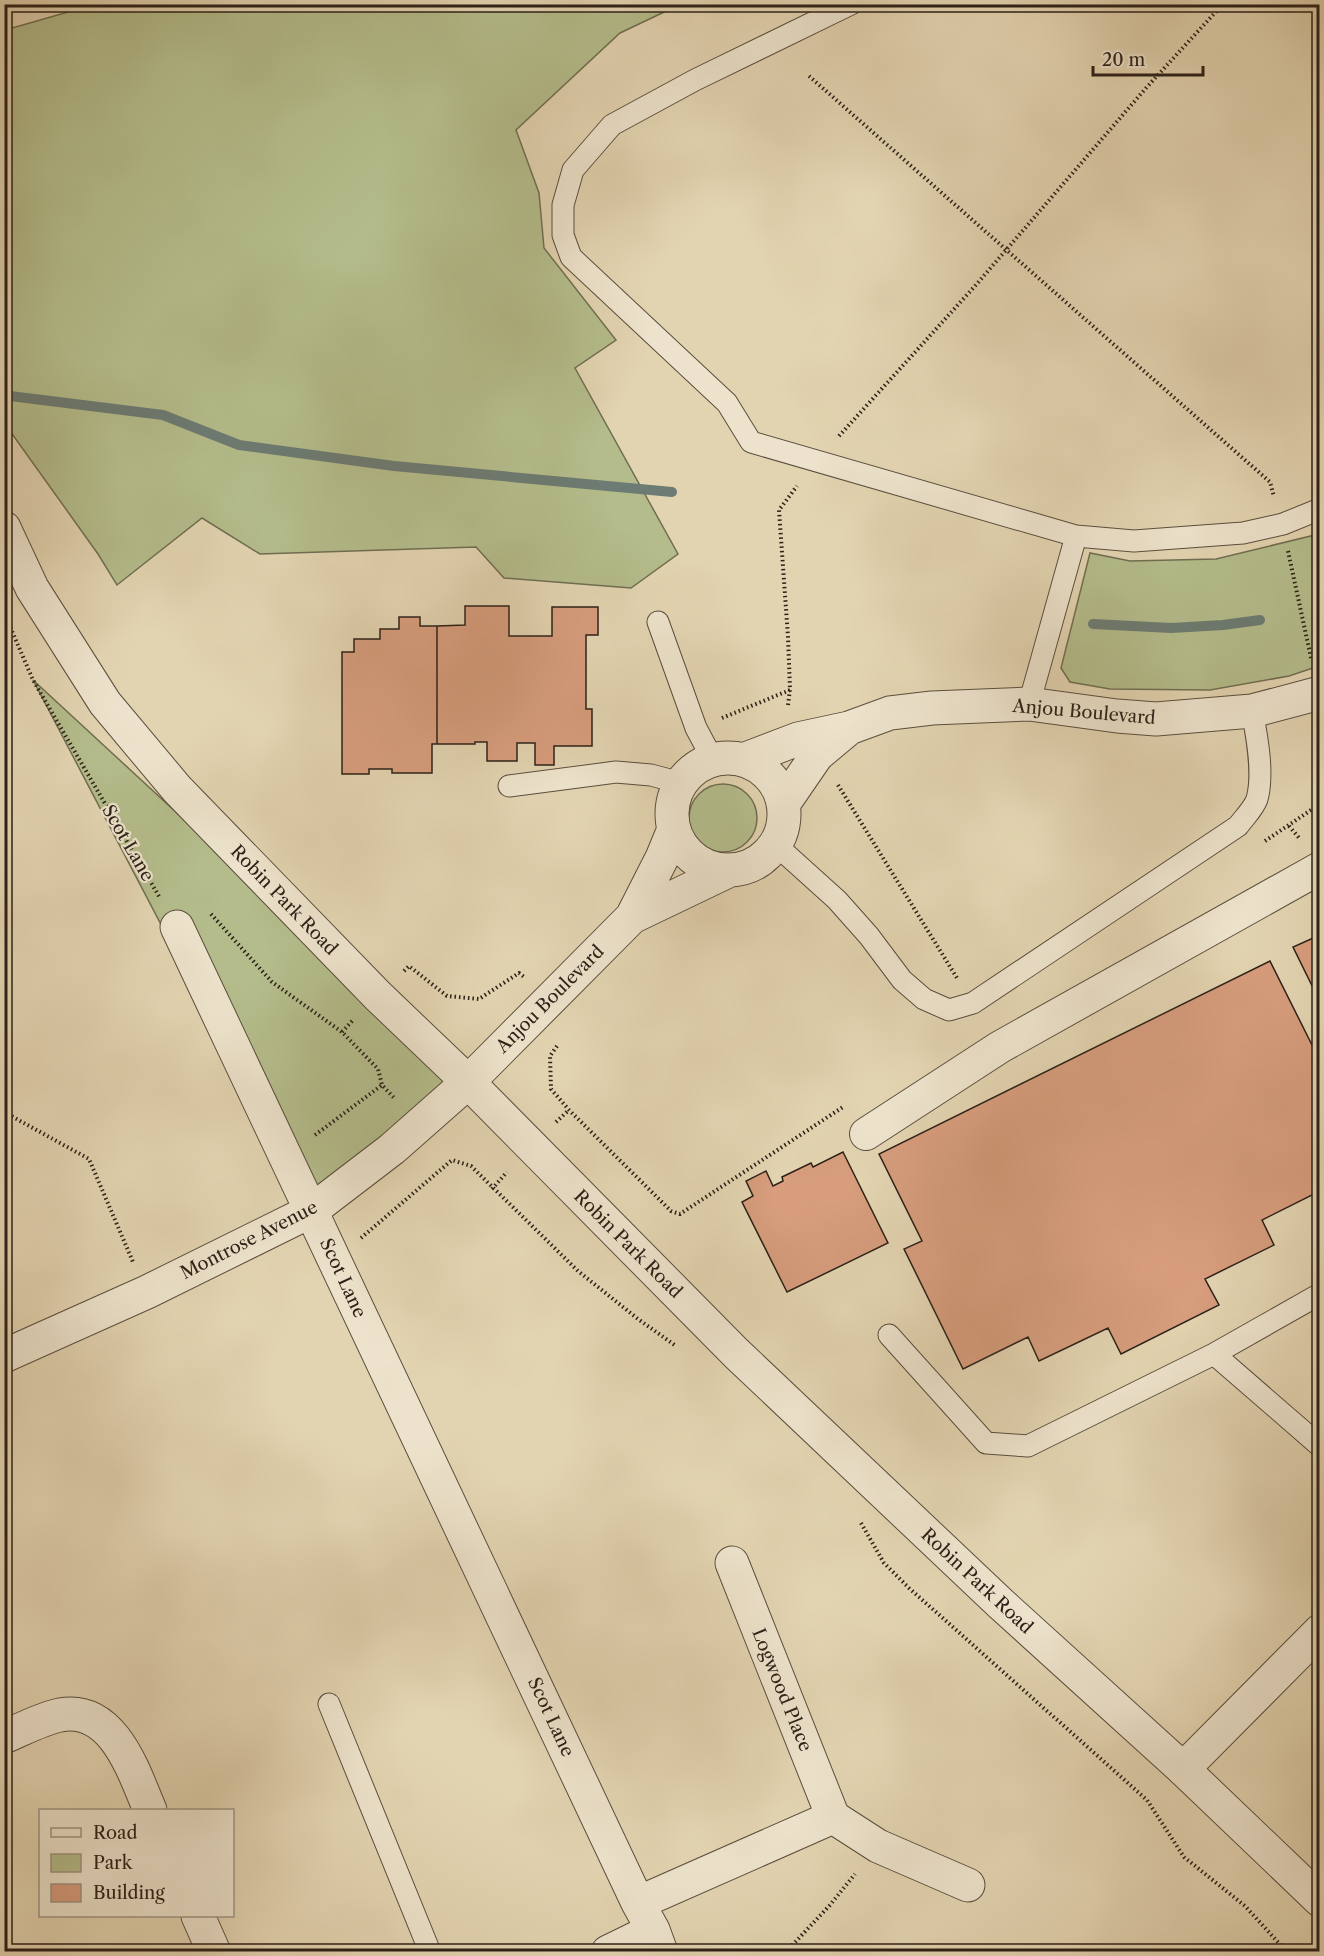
<svg xmlns="http://www.w3.org/2000/svg" width="1324" height="1956" font-family="'Libre Caslon Text',serif">
	<style>
		.green { fill: #b4bc8b; stroke: #706e52; stroke-width: 1.5 }
		.lines { fill: none; stroke-linecap: round; stroke-linejoin: round }
		.stream { stroke: #6c7b73; stroke-width: 10 }
		.building { fill: #d79d7d; stroke: #2c2118; stroke-width: 1.5 }
		.service-casing { stroke: #5a4e3e; stroke-width: 23 }
		.pedestrian-casing { stroke: #5a4e3e; stroke-width: 34 }
		.minor-casing { stroke: #5a4e3e; stroke-width: 35 }
		.tertiary-casing { stroke: #5a4e3e; stroke-width: 35 }
		.path { stroke: #2c2118; stroke-width: 4; stroke-dasharray: 1.5 3; stroke-linecap: butt }
		.service { stroke: #ede3cc; stroke-width: 21 }
		.pedestrian { stroke: #ede3cc; stroke-width: 32 }
		.minor { stroke: #ede3cc; stroke-width: 33 }
		.tertiary { stroke: #ede3cc; stroke-width: 33 }
		.labels { text-anchor: middle; stroke-width: 4.5; stroke-linejoin: round; paint-order: stroke }
		.street-label { font-size: 18px; fill: #2c2118; stroke: #ede3cc }
	</style>
	<rect width="100%" height="100%" fill="#e3d4b1"/>
	<filter id="stains"><feTurbulence type="fractalNoise" baseFrequency=".00333" numOctaves="4"/><feColorMatrix values="0 0 0 0 .2 0 0 0 0 .09 0 0 0 0 .02 0 0 0 .5 -.17"/></filter>
	<radialGradient id="worn" r=".72"><stop offset=".6" stop-color="#630" stop-opacity="0"/><stop offset="1" stop-color="#630" stop-opacity=".3"/></radialGradient>
	<path class="green" d="M 96,4 L 679,5 L 620,33 L 516,130 L 539,193 L 544,248 L 616,340 L 575,368 L 678,554 L 631,588 L 504,578 L 476,547 L 260,554 L 202,518 L 117,585 L 98,554 L 5,424 L 5,30 Z
		M 1319,534 L 1319,666 L 1289,676 L 1210,690 L 1110,689 L 1070,682 L 1061,668 L 1090,553 L 1130,561 L 1216,559 Z
		M 33,680 L 468,1082 L 311,1211 Z
		M689 818a34 34 0 1 1 68 0a34 34 0 1 1-68 0Z"/>
	<g class="lines">
		<path class="stream" d="M 10,396 L 163,415 L 239,445 L 394,466 L 672,492
			M 1093,624 L 1171,628 L 1223,625 L 1260,620"/>
	</g>
	<path class="building" d="M 465,606 L 509,606 L 509,636 L 552,636 L 552,607 L 598,607 L 598,635 L 586,635 L 586,709 L 592,709 L 592,746 L 554,746 L 554,765 L 535,765 L 535,743 L 517,743 L 517,761 L 487,761 L 487,742 L 475,742 L 475,744 L 437,744 L 437,626 L 465,625 Z
		M 399,617 L 420,617 L 420,626 L 437,626 L 437,744 L 432,744 L 432,773 L 392,773 L 392,769 L 369,769 L 369,774 L 342,774 L 342,652 L 354,652 L 354,639 L 380,639 L 380,629 L 399,629 Z
		M 1320,935 L 1320,1002 L 1293,947 Z
		M 1270,961 L 1312,1045 L 1320,1041 L 1320,1191 L 1262,1220 L 1274,1245 L 1205,1279 L 1219,1305 L 1121,1354 L 1108,1328 L 1039,1361 L 1028,1337 L 963,1369 L 904,1249 L 922,1241 L 879,1154 Z
		M 843,1152 L 888,1243 L 787,1292 L 742,1202 L 753,1196 L 746,1181 L 766,1171 L 773,1186 L 783,1181 L 782,1177 L 811,1163 L 813,1167 Z"/>
	<g class="lines">
		<defs>
			<path id="service" d="M 851,4 L 695,80 L 612,125 L 573,170 L 563,205 L 563,235 L 571,257 L 727,403 L 751,442 L 1076,536 L 1134,541 L 1243,533 L 1283,524 L 1320,509
				M 658,622 L 696,728 L 713,760
				M 1029,704 L 1076,536
				M 509,786 L 616,772 L 651,775 L 681,783
				M 776,845 L 837,900 L 869,936 L 902,980 L 924,999 L 949,1010 L 973,1003 L 1238,826 C 1244,818 1254,808 1257,799 C 1264,774 1257,736 1252,711
				M 889,1335 L 986,1443 L 1028,1446 L 1214,1354 L 1320,1446
				M 1214,1354 L 1320,1294
				M 329,1704 L 430,1952"/>
			<path id="pedestrian" d="M 866,1134 L 1000,1047 L 1320,868"/>
			<path id="minor" d="M672 814a56 56 0 1 1 112 0a56 56 0 1 1-112 0Z
				M 743,760 L 798,739 L 849,728 L 890,713 L 932,708 L 1029,704 L 1117,716 L 1156,719 L 1252,711 L 1320,693
				M 784,803 L 817,755 L 848,729
				M 632,917 L 728,871
				M 177,927 L 638,1903 L 653,1930 L 661,1952
				M 468,1082 L 632,917 L 662,858 L 674,829
				M 4,1737 C 23,1729 41,1719 60,1715 C 114,1705 134,1773 150,1810
				M 1183,1769 L 1320,1631
				M 833,1817 L 878,1846 L 968,1885
				M 638,1903 L 833,1817 L 732,1563
				M 198,1916 L 214,1952
				M 608,1952 L 653,1930"/>
			<path id="tertiary" d="M 4,528 L 32,588 L 105,703 L 177,789 L 378,996 L 468,1082 L 736,1353 L 1000,1603 L 1183,1769 L 1320,1900
				M 4,1356 L 147,1292 L 311,1211 L 392,1149 L 468,1082"/>
		</defs>
		<use href="#service" class="service-casing"/>
		<use href="#pedestrian" class="pedestrian-casing"/>
		<use href="#minor" class="minor-casing"/>
		<use href="#tertiary" class="tertiary-casing"/>
		<path class="path" d="M 809,76 L 1270,482 L 1274,497
			M 839,436 L 975,286 L 1146,88 L 1223,4
			M 1288,551 L 1311,658
			M 5,615 L 33,680 L 160,898
			M 788,705 L 790,689 L 788,637 L 779,510 L 797,486
			M 722,718 L 790,690
			M 838,785 L 957,978
			M 1289,826 L 1300,839
			M 1265,841 L 1320,804
			M 211,914 L 272,982 L 342,1032 L 378,1069 L 382,1085 L 395,1099
			M 404,971 L 409,966 L 447,996 L 479,999 L 519,973 L 524,977
			M 342,1032 L 353,1020
			M 557,1046 L 550,1056 L 551,1089 L 569,1110 L 671,1211 L 680,1214 L 843,1107
			M 4,1112 L 89,1159 L 133,1262
			M 556,1122 L 569,1110
			M 315,1135 L 382,1085
			M 492,1189 L 507,1172
			M 361,1238 L 452,1160 L 471,1166 L 578,1271 L 638,1319 L 676,1346
			M 861,1523 L 884,1563 L 909,1588 L 1147,1800 L 1184,1857 L 1245,1906 L 1287,1952
			M 786,1952 L 830,1905 L 855,1874"/>
		<use href="#service" class="service"/>
		<use href="#pedestrian" class="pedestrian"/>
		<use href="#minor" class="minor"/>
		<use href="#tertiary" class="tertiary"/>
	</g>
	<g class="labels">
		<g class="street-label">
			<text transform="translate(1084 712) rotate(5)" y="6">Anjou Boulevard</text>
			<text transform="translate(128 843) rotate(60)" y="6">Scot Lane</text>
			<text transform="translate(284 900) rotate(46)" y="6">Robin Park Road</text>
			<text transform="translate(550 999) rotate(-45)" y="6">Anjou Boulevard</text>
			<text transform="translate(249 1240) rotate(-27)" y="6">Montrose Avenue</text>
			<text transform="translate(628 1244) rotate(45)" y="6">Robin Park Road</text>
			<text transform="translate(343 1278) rotate(65)" y="6">Scot Lane</text>
			<text transform="translate(977 1581) rotate(43)" y="6">Robin Park Road</text>
			<text transform="translate(782 1690) rotate(68)" y="6">Logwood Place</text>
			<text transform="translate(551 1717) rotate(65)" y="6">Scot Lane</text>
		</g>
	</g>
	<rect width="1324" height="1956" fill="none" stroke="#e3d4b1" stroke-width="24"/>
	<rect x="6" y="6" width="1312" height="1944" fill="none" stroke="#2c2118" stroke-width="3"/>
	<rect x="12" y="12" width="1300" height="1932" fill="none" stroke="#2c2118" stroke-width="1.5"/>
	<rect x="39" y="1809" width="195" height="108" fill="#ede3cc" stroke="#a09584" stroke-width="1.5"/>
	<rect x="51" y="1828" width="30" height="9" fill="#ede3cc" stroke="#a09584" stroke-width="1.5"/>
	<text x="93" y="1839" font-size="18" fill="#2c2118">Road</text>
	<rect x="51" y="1854" width="30" height="18" fill="#b4bc8b" stroke="#a09584" stroke-width="1.5"/>
	<text x="93" y="1869" font-size="18" fill="#2c2118">Park</text>
	<rect x="51" y="1884" width="30" height="18" fill="#d79d7d" stroke="#a09584" stroke-width="1.5"/>
	<text x="93" y="1899" font-size="18" fill="#2c2118">Building</text>
	<path d="M1093 66v9h110v-9" fill="none" stroke="#2c2118" stroke-width="3"/>
	<text x="1102" y="66" font-size="18" fill="#2c2118" stroke="#ede3cc" stroke-width="4.5" paint-order="stroke">20 m</text>
	<rect width="100%" height="100%" filter="url(#stains)"/>
	<rect width="100%" height="100%" fill="url(#worn)"/>
</svg>
